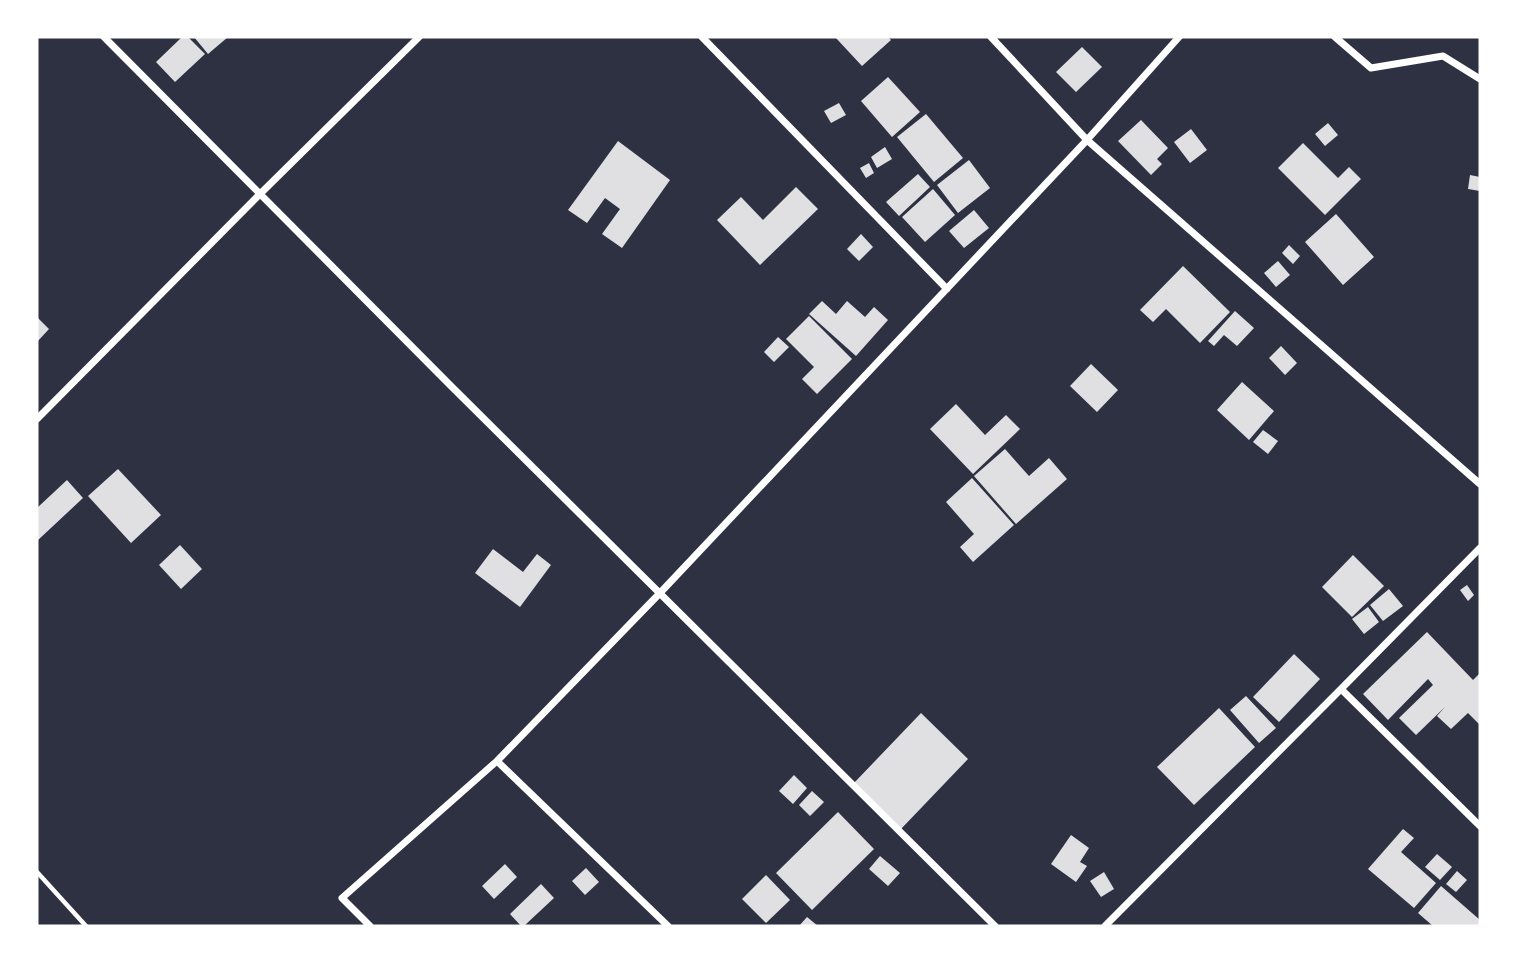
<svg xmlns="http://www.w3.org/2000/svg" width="1517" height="963" font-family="'Space Grotesk',sans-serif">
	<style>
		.building { fill: #e0e0e3 }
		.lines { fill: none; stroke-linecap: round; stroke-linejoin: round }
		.path { stroke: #fff; stroke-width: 4.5 }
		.minor { stroke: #fff; stroke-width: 7 }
	</style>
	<rect width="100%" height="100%" fill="#2d3142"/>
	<path class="building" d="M 182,37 L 188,37 L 205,54 L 175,82 L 156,62 Z
		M 194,37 L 228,37 L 208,54 Z
		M 835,37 L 888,37 L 891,40 L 862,66 Z
		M 1082,47 L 1102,67 L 1076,92 L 1056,72 Z
		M 888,77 L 920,112 L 892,137 L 861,101 Z
		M 839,103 L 846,115 L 831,123 L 824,111 Z
		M 926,114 L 963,158 L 934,182 L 897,137 Z
		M 1141,120 L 1168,148 L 1157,159 L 1162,164 L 1151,175 L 1118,141 Z
		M 1328,123 L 1338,135 L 1325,146 L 1315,134 Z
		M 1191,129 L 1207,150 L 1190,163 L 1174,142 Z
		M 618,141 L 670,180 L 622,248 L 602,234 L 620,209 L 605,198 L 587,223 L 568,210 Z
		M 1303,143 L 1338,178 L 1349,167 L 1361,179 L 1325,215 L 1278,168 Z
		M 885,147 L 892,159 L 877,168 L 871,157 Z
		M 969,160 L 990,188 L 958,213 L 937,185 Z
		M 869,163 L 874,173 L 866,178 L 860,168 Z
		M 918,174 L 930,187 L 899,216 L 886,202 Z
		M 1470,175 L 1480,177 L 1480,191 L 1468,189 Z
		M 796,187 L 818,209 L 760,265 L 717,220 L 741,197 L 763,220 Z
		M 933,189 L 955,215 L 925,242 L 902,217 Z
		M 974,210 L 989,228 L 964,248 L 949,231 Z
		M 1336,214 L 1374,257 L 1343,285 L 1305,242 Z
		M 861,234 L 873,247 L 859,261 L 847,249 Z
		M 1289,245 L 1300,256 L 1293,264 L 1282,253 Z
		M 1278,261 L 1290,275 L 1276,287 L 1264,273 Z
		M 1183,266 L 1230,312 L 1200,343 L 1166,309 L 1153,322 L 1140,310 Z
		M 822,301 L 836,314 L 847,301 L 865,317 L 874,307 L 888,320 L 856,356 L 809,314 Z
		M 1235,311 L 1254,328 L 1237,346 L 1224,335 L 1214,346 L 1208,341 Z
		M 809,316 L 852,359 L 817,394 L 802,379 L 814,367 L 786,339 Z
		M 37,317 L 49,329 L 37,342 Z
		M 778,337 L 789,347 L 774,362 L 764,352 Z
		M 1281,346 L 1297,363 L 1285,375 L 1269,358 Z
		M 1091,364 L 1118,390 L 1097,412 L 1070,386 Z
		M 1242,382 L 1274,411 L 1249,440 L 1217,410 Z
		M 956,404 L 985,435 L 1006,415 L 1020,429 L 973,474 L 930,429 Z
		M 1263,430 L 1278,441 L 1268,454 L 1253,442 Z
		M 1005,449 L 1029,476 L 1049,458 L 1067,479 L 1016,524 L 974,476 Z
		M 118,469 L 161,515 L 131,543 L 88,496 Z
		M 972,478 L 1014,525 L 973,562 L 960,547 L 974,534 L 946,502 Z
		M 67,480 L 83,498 L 37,541 L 37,508 Z
		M 180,545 L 202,569 L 181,589 L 159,565 Z
		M 493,549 L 523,572 L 537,554 L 551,565 L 520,607 L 475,573 Z
		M 1353,555 L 1384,586 L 1352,617 L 1322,587 Z
		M 1467,585 L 1474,595 L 1468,601 L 1460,590 Z
		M 1389,589 L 1403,606 L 1383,621 L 1370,605 Z
		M 1368,607 L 1379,622 L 1364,634 L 1352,619 Z
		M 1427,632 L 1473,680 L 1480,673 L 1480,725 L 1468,713 L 1451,729 L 1437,716 L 1445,707 L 1416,735 L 1399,718 L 1433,685 L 1428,679 L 1388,720 L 1363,694 Z
		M 1294,654 L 1320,679 L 1279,722 L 1253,697 Z
		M 1246,696 L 1276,728 L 1259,743 L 1230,710 Z
		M 1219,708 L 1255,747 L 1194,805 L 1157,767 Z
		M 921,713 L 968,759 L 901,829 L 854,783 Z
		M 794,775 L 807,788 L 793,804 L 779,791 Z
		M 812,791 L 824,802 L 810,816 L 799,805 Z
		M 838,812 L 874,849 L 812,910 L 776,873 Z
		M 1403,829 L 1414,838 L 1401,852 L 1436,883 L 1414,908 L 1368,869 Z
		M 1071,835 L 1089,848 L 1080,862 L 1087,866 L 1076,882 L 1051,864 Z
		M 1437,854 L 1452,867 L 1440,880 L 1425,867 Z
		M 880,856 L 900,873 L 888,886 L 869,869 Z
		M 505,864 L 517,877 L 494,899 L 482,886 Z
		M 586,868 L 599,882 L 585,895 L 572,881 Z
		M 1457,871 L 1467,880 L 1456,892 L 1446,884 Z
		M 1104,872 L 1114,889 L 1101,897 L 1090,881 Z
		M 766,875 L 790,900 L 766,923 L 742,899 Z
		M 541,884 L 554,898 L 524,926 L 521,926 L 510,914 Z
		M 1441,886 L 1480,920 L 1480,926 L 1433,926 L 1418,913 Z
		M 807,917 L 818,926 L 799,926 Z"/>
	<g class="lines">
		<path class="path" d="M 37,872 L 86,926"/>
		<path class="minor" d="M 104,37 L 451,386 L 995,926
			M 702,37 L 947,289
			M 991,37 L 1087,140 L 1179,37
			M 1335,37 L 1371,68 L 1443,56 L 1480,79
			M 37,419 L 260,194 L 419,37
			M 1341,689 L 1480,548
			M 370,926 L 342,898 L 497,761
			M 668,926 L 497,761 L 660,593 L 1087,140 L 1480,484
			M 1105,926 L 1341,689 L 1480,826"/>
	</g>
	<rect width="1517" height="963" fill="none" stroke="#ffffff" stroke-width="77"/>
</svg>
